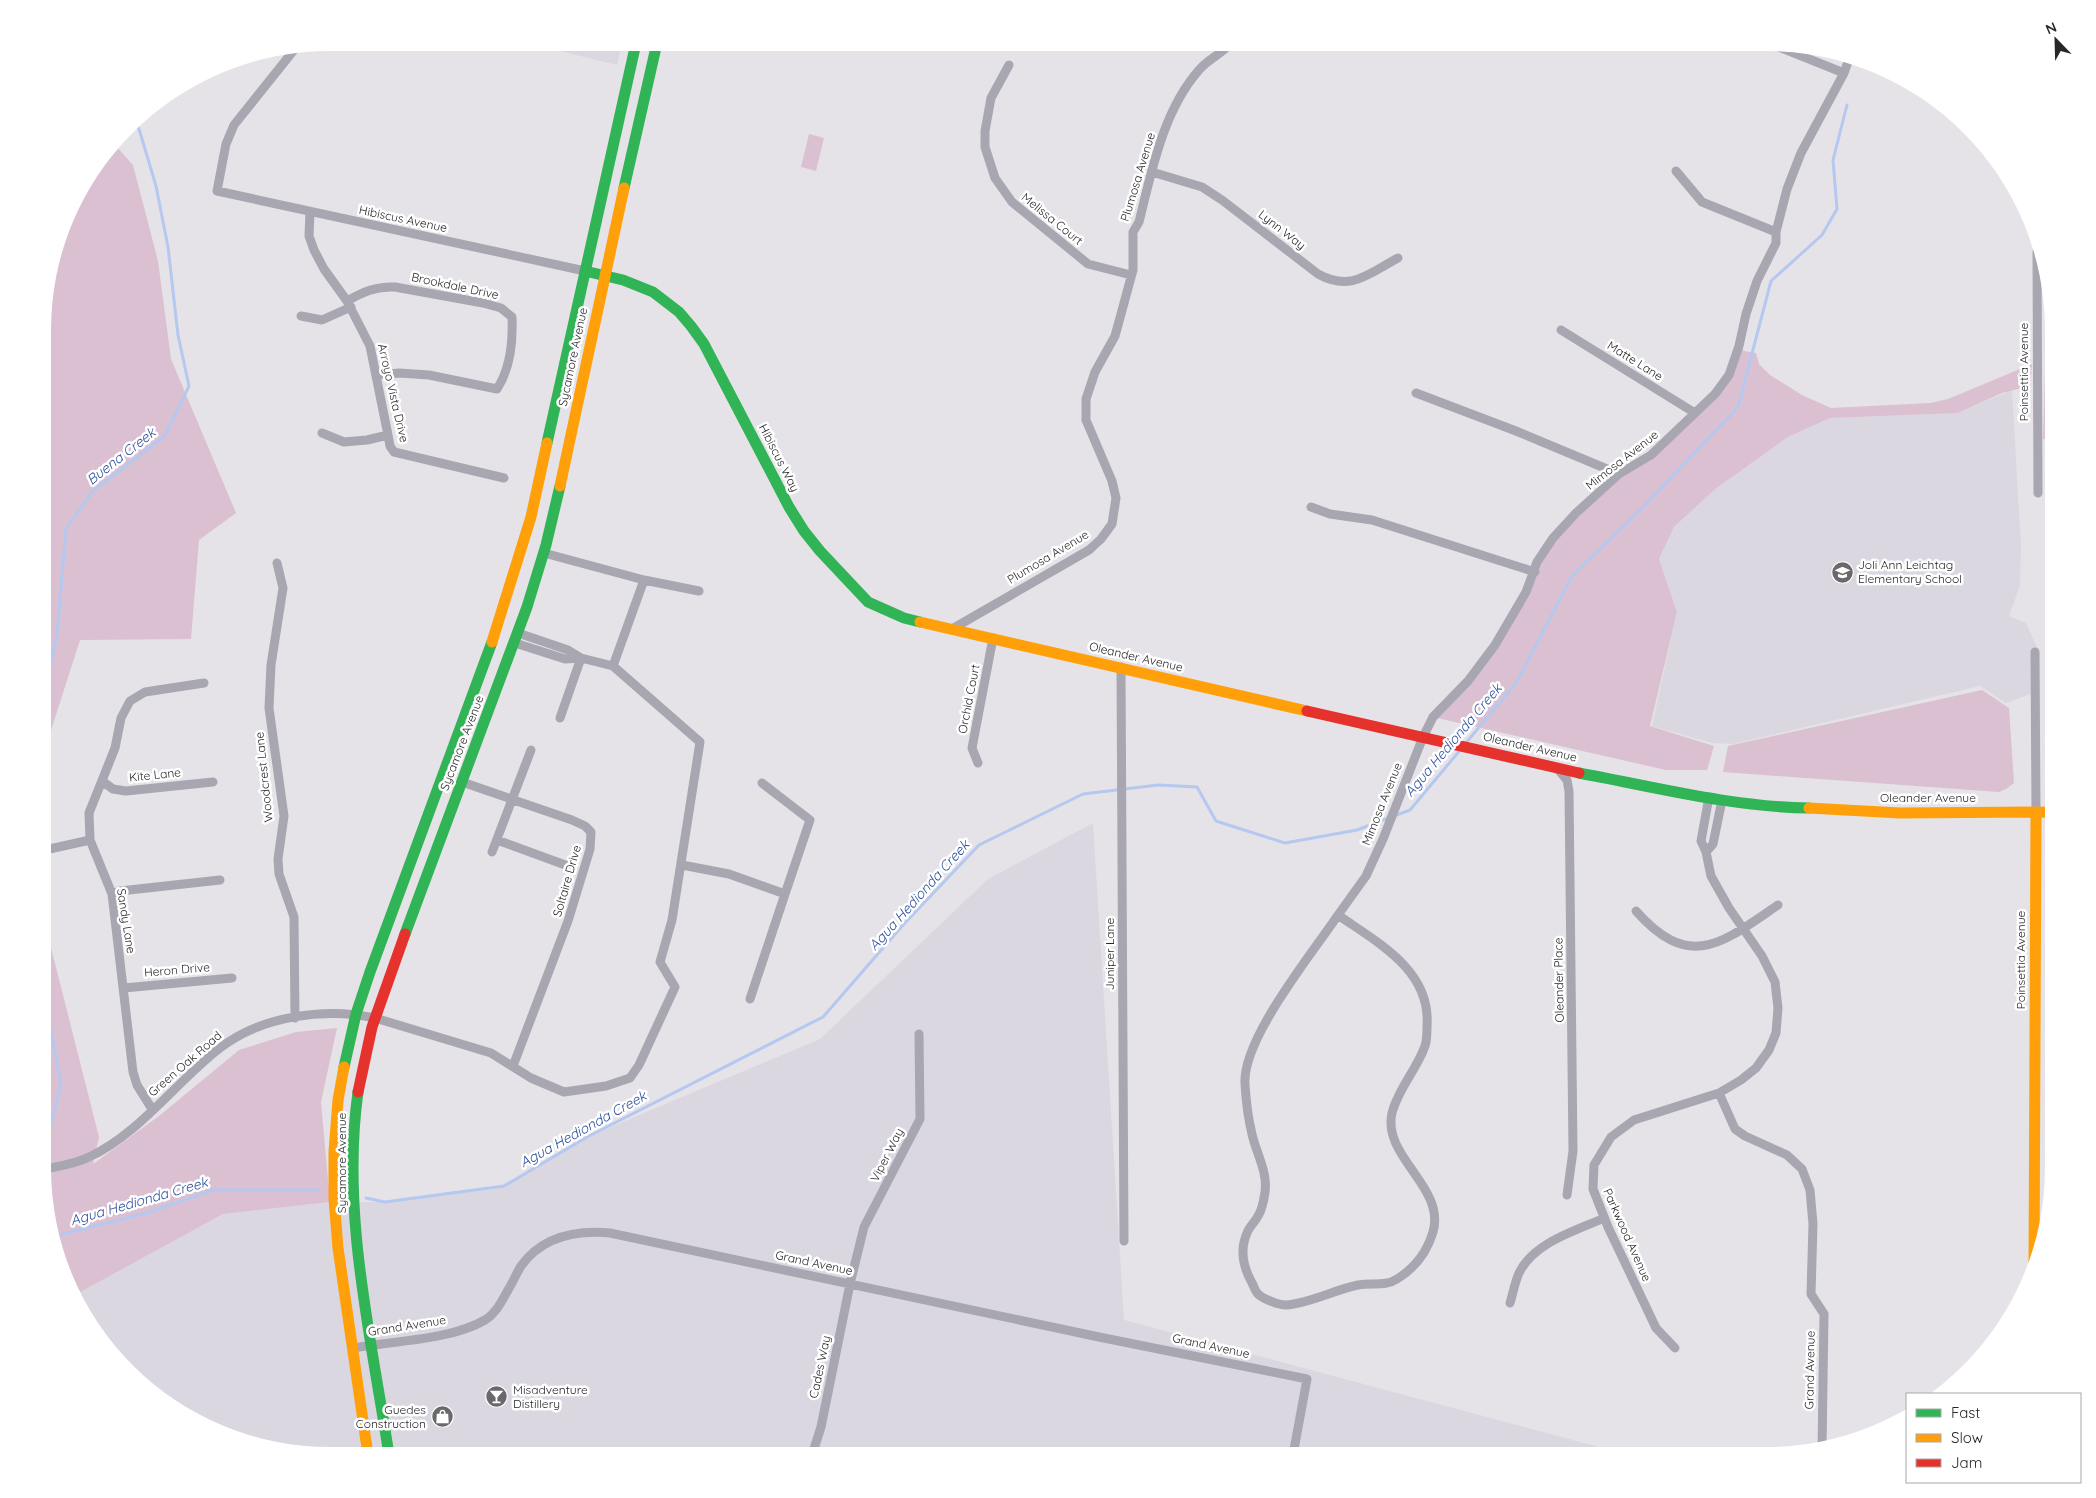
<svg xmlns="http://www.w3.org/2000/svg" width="2096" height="1498" font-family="Quicksand,sans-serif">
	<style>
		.built { fill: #dbd7e1 }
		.green { fill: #dbc0d1 }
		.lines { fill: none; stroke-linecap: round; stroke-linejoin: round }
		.stream { stroke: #b5c8f0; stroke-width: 3 }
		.street { stroke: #a8a7b1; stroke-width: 9 }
		.fast { stroke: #30b455; stroke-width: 11 }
		.slow { stroke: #ff9f0a; stroke-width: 11 }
		.jam { stroke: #e5322d; stroke-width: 11 }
		.labels { text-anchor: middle; stroke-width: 5; stroke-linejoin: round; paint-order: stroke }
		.street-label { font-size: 12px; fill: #272628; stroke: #fff }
		.poi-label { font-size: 12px; fill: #272628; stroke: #fff; text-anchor: start }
		.water-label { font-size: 14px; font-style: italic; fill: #2e50a0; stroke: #fff }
	</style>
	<rect width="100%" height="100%" fill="#e5e3e7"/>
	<path class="built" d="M 527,43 L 622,43 L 617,65 Z
		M 2012,390 L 2021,546 L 2020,585 L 2009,616 L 2026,623 L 2039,652 L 2039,691 L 2006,703 L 1980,686 L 1733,744 L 1712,743 L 1652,726 L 1677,612 L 1659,559 L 1674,527 L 1714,490 L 1788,437 L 1830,418 L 1958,413 Z
		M 1093,823 L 1124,1320 L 1629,1455 L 312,1455 L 220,1434 L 155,1396 L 81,1311 L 75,1295 L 223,1214 L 330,1202 L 385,1202 L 504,1186 L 587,1137 L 820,1039 L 988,879 Z"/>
	<path class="green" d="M 809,134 L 824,138 L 816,171 L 801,167 Z
		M 116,146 L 133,165 L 158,261 L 171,359 L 236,513 L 199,540 L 191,639 L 80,640 L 45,749 L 45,436 L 47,429 L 45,428 L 45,293 L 72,203 Z
		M 1739,346 L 1744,351 L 1756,353 L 1759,364 L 1770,375 L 1802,395 L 1831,408 L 1931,403 L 1948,399 L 2032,364 L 2030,386 L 2002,393 L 1958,413 L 1830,418 L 1788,437 L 1714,490 L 1674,527 L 1659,559 L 1677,612 L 1650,726 L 1714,746 L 1707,770 L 1666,770 L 1433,717 L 1495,645 L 1553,538 L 1619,474 L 1651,455 L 1715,394 Z
		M 2045,370 L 2053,370 L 2053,439 L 2043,439 Z
		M 1982,690 L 2009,708 L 2014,783 L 2006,789 L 1999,792 L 1723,772 L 1728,746 Z
		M 45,924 L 99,1137 L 93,1164 L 159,1116 L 239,1050 L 296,1032 L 337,1028 L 321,1102 L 330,1202 L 223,1214 L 75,1295 L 45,1205 Z"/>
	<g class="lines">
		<path class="stream" d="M 45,692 L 57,634 L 66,529 L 92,492 L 165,436 L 189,386 L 178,335 L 168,247 L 156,186 L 136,119
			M 1465,744 L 1516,683 L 1572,576 L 1645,505 L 1738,407 L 1771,281 L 1822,235 L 1837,209 L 1833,160 L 1847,105
			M 1394,816 L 1410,810 L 1461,749
			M 45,998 L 61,1085 L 45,1148
			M 366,1198 L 385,1202 L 504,1186 L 587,1137 L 823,1017 L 903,925 L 979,845 L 1083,794 L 1158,785 L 1197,787 L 1216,821 L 1285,843 L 1357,830 L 1388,818
			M 55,1236 L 147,1213 L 213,1190 L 319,1190"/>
		<path class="street" d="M 1769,43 L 1844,73
			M 294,50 L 234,125 L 226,144 L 217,191 L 585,271
			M 1009,65 L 991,98 L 985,131 L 985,147 L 995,178 L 1012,202 L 1088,264 L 1131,275
			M 1676,171 L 1702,202 L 1776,232
			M 1152,172 L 1202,187 L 1222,200 L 1318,274 C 1351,292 1368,274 1398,258
			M 310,212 L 309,236 L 314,250 L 324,269 L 347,301 L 370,346 L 388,435 L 390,446 L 394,452 L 504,478
			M 2037,252 L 2038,493
			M 347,301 C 363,292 376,286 395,287 L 483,303 L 501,308 L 512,317 C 513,341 510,369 497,389 L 429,375 L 399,373 L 377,375
			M 301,316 L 322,320 L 351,307
			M 1561,330 L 1695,413
			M 1416,393 L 1516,431 L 1619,474
			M 322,433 L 344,442 L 367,440 L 388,435
			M 1311,507 L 1330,514 L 1372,520 L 1535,572
			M 277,563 L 283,588 L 271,665 L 269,708 L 284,816 L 278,859 L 279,874 L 294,917 L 295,1018
			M 644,580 L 699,591
			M 952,629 L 1089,550 L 1101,539 L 1112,524 L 1116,498 L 1112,481 L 1086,420 L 1086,399 L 1095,372 L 1115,336 L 1133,270 L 1133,232 L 1139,222 C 1152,170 1163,111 1199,70 C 1208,59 1222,54 1231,43
			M 518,633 L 568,650 L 581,658
			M 515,643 L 565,659 L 581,658 L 613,666
			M 2035,652 L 2036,812
			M 1121,667 L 1124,1241
			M 560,718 L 581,658
			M 978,763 L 972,748 L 993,638
			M 1557,768 L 1567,780 L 1569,791 L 1573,1151 L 1567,1195
			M 102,781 L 113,789 L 126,791 L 213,782
			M 462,782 L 572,820 L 585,826 L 591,832 L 590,849 L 568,921 L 513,1066
			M 497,840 L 568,866
			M 45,850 L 90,840
			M 492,852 L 531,750
			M 1706,852 L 1713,844 L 1722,800
			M 682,865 L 729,874 L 785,894 L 810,820 L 762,783
			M 112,894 L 120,891 L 220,880
			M 1636,911 C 1690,972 1722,943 1778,905
			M 1338,915 L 1366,876 L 1383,839 L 1423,737 L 1433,717 L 1468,681 L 1495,645 L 1526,592 L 1537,562 L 1553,538 L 1576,513 L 1619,474 L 1651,455 L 1715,394 L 1729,375 L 1739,346 L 1746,314 L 1757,281 L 1776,243 L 1776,232 L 1787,189 L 1801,153 L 1844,73 L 1850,56
			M 1338,915 C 1378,943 1431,970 1427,1026 C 1427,1032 1427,1040 1425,1046 C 1417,1069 1398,1089 1392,1113 C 1382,1157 1446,1187 1433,1232 C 1427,1252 1415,1268 1397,1279 C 1385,1287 1372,1282 1358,1285 C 1334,1290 1310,1303 1286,1305 C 1279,1305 1263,1299 1258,1294 C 1255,1291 1253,1284 1251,1281 C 1243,1266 1240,1249 1247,1233 C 1249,1227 1255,1222 1258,1216 C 1262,1210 1264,1199 1265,1192 C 1268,1172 1256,1153 1252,1134 C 1248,1118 1246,1100 1245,1084 C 1242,1039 1312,954 1338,915 Z
			M 124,988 L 232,978
			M 750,999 L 785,894
			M 1719,1093 L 1735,1129 L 1745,1136 L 1787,1155 L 1802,1169 L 1810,1190 L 1813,1224 L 1811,1294 L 1824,1314 L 1822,1450
			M 152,1109 L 137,1085 L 133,1072 L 112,894 L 90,840 L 89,813 L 115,748 L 121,718 L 130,701 L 145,692 L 204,683
			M 45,1169 C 60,1166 75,1164 89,1157 C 138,1135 177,1081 220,1048 C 261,1016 325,1007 375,1018 L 491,1053 L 531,1078 L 564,1092 L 606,1086 L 630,1078 L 639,1065 L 675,987 L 660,962 L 672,920 L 700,742 L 613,666 L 644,580 L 544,553
			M 1510,1303 C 1513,1293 1515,1282 1519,1273 C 1534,1242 1576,1231 1604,1218
			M 354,1348 C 393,1341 451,1340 485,1320 C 496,1313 502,1301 508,1290 C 513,1282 516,1274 521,1266 C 542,1237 576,1230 610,1233 L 1099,1337 L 1307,1379 L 1293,1455
			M 1675,1348 L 1656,1328 L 1608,1227 L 1593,1189 L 1594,1165 L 1611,1137 L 1634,1120 L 1719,1093 L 1741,1080 L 1756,1068 L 1769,1050 L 1776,1033 L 1778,1008 L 1775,982 L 1762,956 L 1729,908 L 1711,876 L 1706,852 L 1701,841 L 1709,797
			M 812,1455 L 821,1427 L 850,1284 L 864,1227 L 920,1119 L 919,1034"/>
		<path class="fast" d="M 624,188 L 657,43
			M 585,271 L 623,280 L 653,292 L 679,312 L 691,326 L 704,344 L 789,507 L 804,531 L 820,551 L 868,602 L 904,618 L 920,622
			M 547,443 L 636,43
			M 1579,773 C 1655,787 1732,807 1809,808
			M 405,934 L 527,607 L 546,545 L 560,486
			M 344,1067 L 356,1014 L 370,972 L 492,642
			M 358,1092 C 341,1212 371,1336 389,1455"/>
		<path class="slow" d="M 560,486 L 624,188
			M 920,622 L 1307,711
			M 492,642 L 531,517 L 547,443
			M 1809,808 L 1900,813 L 2053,812
			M 344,1067 L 338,1100 L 334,1152 L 334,1199 L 338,1248 L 368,1455
			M 2034,1268 L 2036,812"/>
		<path class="jam" d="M 1307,711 L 1579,773
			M 358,1092 L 372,1027 L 405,934"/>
	</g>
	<defs>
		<symbol id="school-disc" viewBox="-11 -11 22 22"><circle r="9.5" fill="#6a686b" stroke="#fff"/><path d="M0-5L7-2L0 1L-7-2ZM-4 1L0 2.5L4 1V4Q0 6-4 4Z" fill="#fff"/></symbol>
		<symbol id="bar-disc" viewBox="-11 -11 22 22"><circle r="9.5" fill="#6a686b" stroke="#fff"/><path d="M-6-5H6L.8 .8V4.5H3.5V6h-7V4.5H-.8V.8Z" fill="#fff"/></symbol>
		<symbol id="shop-disc" viewBox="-11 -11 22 22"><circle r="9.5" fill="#6a686b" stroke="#fff"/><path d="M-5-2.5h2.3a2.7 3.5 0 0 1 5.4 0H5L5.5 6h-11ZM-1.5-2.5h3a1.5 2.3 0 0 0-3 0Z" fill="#fff"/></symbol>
	</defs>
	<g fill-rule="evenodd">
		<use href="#school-disc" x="1830" y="560" width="25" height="25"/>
		<use href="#bar-disc" x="484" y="1384" width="25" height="25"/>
		<use href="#shop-disc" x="430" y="1404" width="25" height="25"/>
	</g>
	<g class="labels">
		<g class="street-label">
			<text transform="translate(1138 177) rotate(-73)" y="4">Plumosa Avenue</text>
			<text transform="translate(403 219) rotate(12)" y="4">Hibiscus Avenue</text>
			<text transform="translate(1052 219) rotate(39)" y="4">Melissa Court</text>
			<text transform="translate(1282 230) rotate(38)" y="4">Lynn Way</text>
			<text transform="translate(455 286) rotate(12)" y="4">Brookdale Drive</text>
			<text transform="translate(573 357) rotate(-78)" y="4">Sycamore Avenue</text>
			<text transform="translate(1635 361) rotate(32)" y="4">Matte Lane</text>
			<text transform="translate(2024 372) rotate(-90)" y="4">Poinsettia Avenue</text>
			<text transform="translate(393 393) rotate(77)" y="4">Arroyo Vista Drive</text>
			<text transform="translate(779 458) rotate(63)" y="4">Hibiscus Way</text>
			<text transform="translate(1622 460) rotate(-38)" y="4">Mimosa Avenue</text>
			<text transform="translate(1048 557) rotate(-31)" y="4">Plumosa Avenue</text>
			<text transform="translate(1136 657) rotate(13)" y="4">Oleander Avenue</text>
			<text transform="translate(969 699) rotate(-79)" y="4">Orchid Court</text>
			<text transform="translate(462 743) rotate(-69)" y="4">Sycamore Avenue</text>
			<text transform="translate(1530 747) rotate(13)" y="4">Oleander Avenue</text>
			<text transform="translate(155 775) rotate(-6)" y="4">Kite Lane</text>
			<text transform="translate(264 777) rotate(-96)" y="4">Woodcrest Lane</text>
			<text x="1928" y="802">Oleander Avenue</text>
			<text transform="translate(1382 804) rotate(-68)" y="4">Mimosa Avenue</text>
			<text transform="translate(567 881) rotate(-74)" y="4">Soltaire Drive</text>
			<text transform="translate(126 921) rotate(81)" y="4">Sandy Lane</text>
			<text transform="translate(1110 954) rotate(-90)" y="4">Juniper Lane</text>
			<text transform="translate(2021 960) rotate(-90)" y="4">Poinsettia Avenue</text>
			<text transform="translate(177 970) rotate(-5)" y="4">Heron Drive</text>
			<text transform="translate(1559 980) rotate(-91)" y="4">Oleander Place</text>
			<text transform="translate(185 1064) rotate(-41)" y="4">Green Oak Road</text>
			<text transform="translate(887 1155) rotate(-63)" y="4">Viper Way</text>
			<text transform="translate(342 1163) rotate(-90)" y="4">Sycamore Avenue</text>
			<text transform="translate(1627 1235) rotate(66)" y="4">Parkwood Avenue</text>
			<text transform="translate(814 1263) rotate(12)" y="4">Grand Avenue</text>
			<text transform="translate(407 1326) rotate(-9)" y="4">Grand Avenue</text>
			<text transform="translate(1211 1346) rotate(12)" y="4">Grand Avenue</text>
			<text transform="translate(820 1367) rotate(-78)" y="4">Cades Way</text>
			<text transform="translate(1810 1370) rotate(-89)" y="4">Grand Avenue</text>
		</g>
		<g class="poi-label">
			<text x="1858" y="569">Joli Ann Leichtag<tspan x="1858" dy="14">Elementary School</tspan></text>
			<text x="513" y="1394">Misadventure<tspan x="513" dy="14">Distillery</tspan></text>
			<text x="426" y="1414" text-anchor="end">Guedes<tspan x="426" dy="14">Construction</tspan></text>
		</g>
		<g class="water-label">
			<text transform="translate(121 456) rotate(-38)" y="5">Buena Creek</text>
			<text transform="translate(1453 740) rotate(-50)" y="5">Agua Hedionda Creek</text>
			<text transform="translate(919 895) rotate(-48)" y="5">Agua Hedionda Creek</text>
			<text transform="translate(583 1129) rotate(-29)" y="5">Agua Hedionda Creek</text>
			<text transform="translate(139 1201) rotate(-16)" y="5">Agua Hedionda Creek</text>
		</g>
	</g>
	<path d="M0 0H2096V1498H0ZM330 51H1766A279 279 0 0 1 2045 330V1168A279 279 0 0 1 1766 1447H330A279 279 0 0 1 51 1168V330A279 279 0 0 1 330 51Z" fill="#fff" fill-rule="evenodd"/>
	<rect x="1906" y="1393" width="175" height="90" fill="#ffffff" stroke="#a9a8a9"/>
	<rect x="1916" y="1409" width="25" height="8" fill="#30b455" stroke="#a9a8a9"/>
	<text x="1951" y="1418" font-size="15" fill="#272628">Fast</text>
	<rect x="1916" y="1434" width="25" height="8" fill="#ff9f0a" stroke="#a9a8a9"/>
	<text x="1951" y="1443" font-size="15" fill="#272628">Slow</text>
	<rect x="1916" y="1459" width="25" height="8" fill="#e5322d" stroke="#a9a8a9"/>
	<text x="1951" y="1468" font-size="15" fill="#272628">Jam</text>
	<g transform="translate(2056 40) rotate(337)" stroke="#ffffff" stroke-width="4" paint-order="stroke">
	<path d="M0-4L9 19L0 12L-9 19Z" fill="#272628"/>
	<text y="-8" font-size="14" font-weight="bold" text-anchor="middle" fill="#272628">N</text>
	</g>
</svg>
